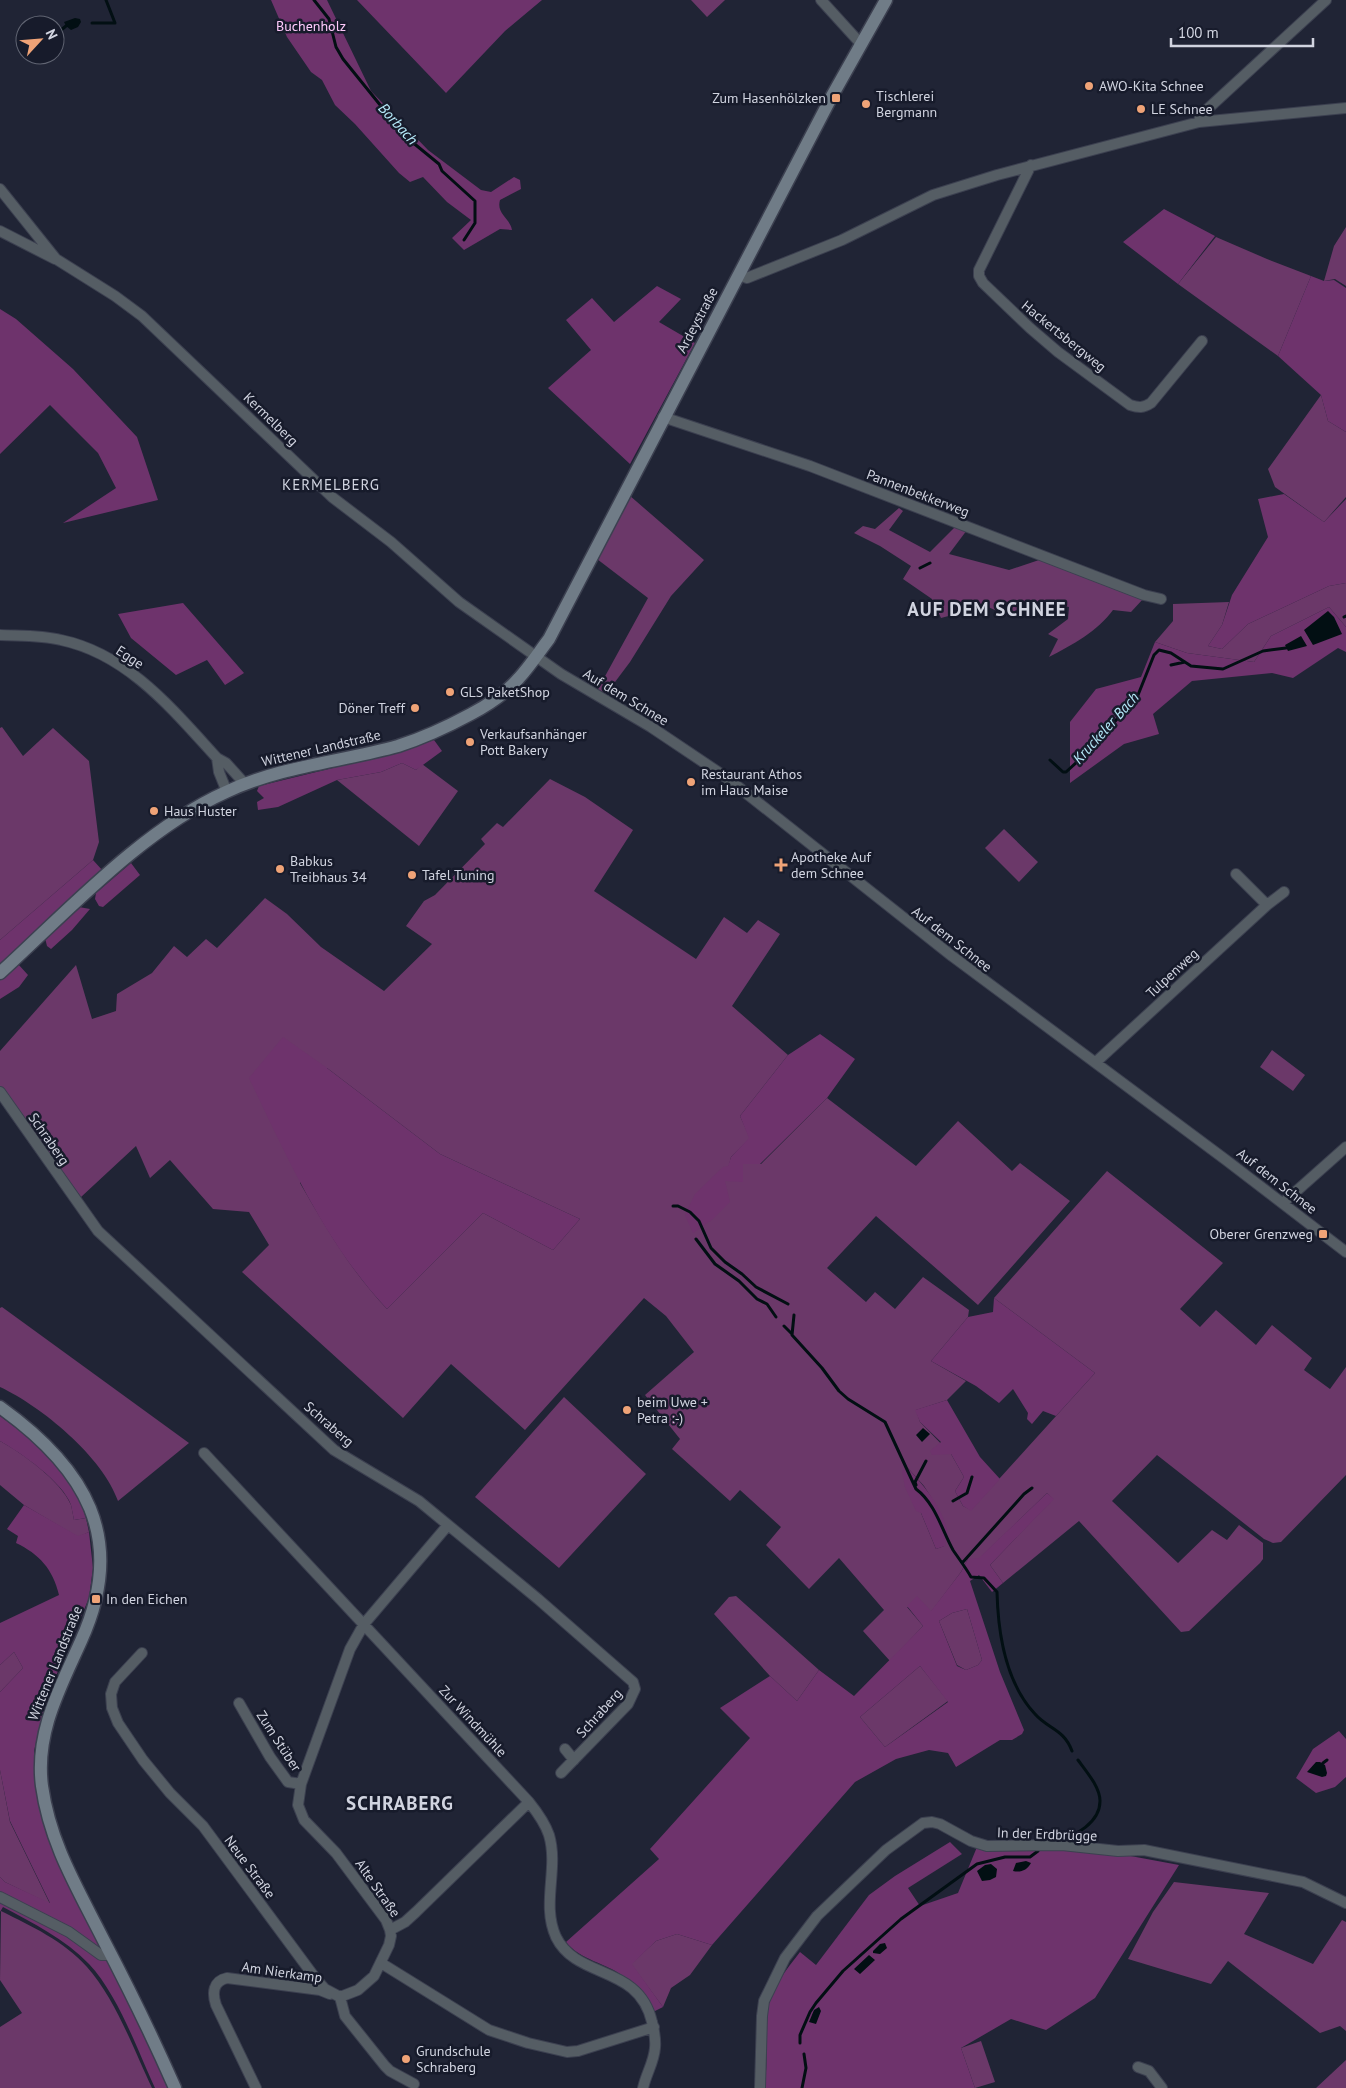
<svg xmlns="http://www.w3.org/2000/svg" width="1346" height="2088" font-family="'PT Sans',sans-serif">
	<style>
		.green { fill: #6b3869; fill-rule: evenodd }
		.forest { fill: #6e336c; fill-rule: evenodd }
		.water { fill: #020f13 }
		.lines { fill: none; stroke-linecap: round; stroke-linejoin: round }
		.stream { stroke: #020f13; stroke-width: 3 }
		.minor-casing { stroke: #3c4050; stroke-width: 12 }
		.secondary-casing { stroke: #3c4050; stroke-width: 15 }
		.minor { stroke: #555d64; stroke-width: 10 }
		.secondary { stroke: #707c87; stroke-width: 12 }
		.poi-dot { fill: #efa377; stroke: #171b2b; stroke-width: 2 }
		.labels { text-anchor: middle; stroke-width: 5; stroke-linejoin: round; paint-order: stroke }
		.park-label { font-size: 14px; fill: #fecafb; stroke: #171b2b }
		.poi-label { font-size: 14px; fill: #d1d4e0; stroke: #171b2b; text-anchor: start }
		.street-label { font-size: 14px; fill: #d1d4e0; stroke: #171b2b }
		.water-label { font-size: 15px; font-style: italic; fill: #b5e9f9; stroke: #171b2b }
		.neighbourhood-label { font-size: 15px; letter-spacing: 1px; fill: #d1d4e0; stroke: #171b2b }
		.district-label { font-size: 19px; font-weight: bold; letter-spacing: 1px; fill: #d1d4e0; stroke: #171b2b }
	</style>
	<rect width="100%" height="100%" fill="#202435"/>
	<path class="green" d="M 691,0 L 725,0 L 707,17 Z
		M 1346,227 L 1346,286 L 1335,279 L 1324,281 L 1334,246 Z
		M 1216,237 L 1267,259 L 1311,276 L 1278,356 L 1178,284 Z
		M 1321,395 L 1328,421 L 1346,432 L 1346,497 L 1324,522 L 1275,487 L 1268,469 Z
		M 629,495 L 704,560 L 671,596 L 630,662 L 606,694 L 598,689 L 648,598 L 597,559 Z
		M 899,508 L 903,511 L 889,530 L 930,552 L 957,525 L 967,530 L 949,554 L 1009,570 L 1042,559 L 1143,599 L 1131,612 L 1113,610 C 1098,631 1072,645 1049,657 L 1058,639 L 1048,634 L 1068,619 L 1069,607 L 1040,600 L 1008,616 L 986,606 L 941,618 L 932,599 L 903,579 L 911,566 L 880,546 L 854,533 L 863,526 L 875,529 Z
		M 1346,583 L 1346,627 L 1329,607 L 1271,636 L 1254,662 L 1187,653 L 1155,642 L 1173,621 L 1173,604 L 1229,602 L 1222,625 L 1208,646 L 1222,649 L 1248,624 L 1329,586 Z
		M 2,727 L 23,756 L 53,728 L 89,761 L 99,842 L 93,860 L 0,940 L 0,728 Z
		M 402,763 L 416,770 L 422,764 L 458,791 L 419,846 L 337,780 L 381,772 Z
		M 550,779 L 585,797 L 633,830 L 594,891 L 696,959 L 724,917 L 747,933 L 758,920 L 780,934 L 732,1006 L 788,1055 L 740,1116 L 750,1138 L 731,1157 L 725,1181 L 743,1164 L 761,1164 L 827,1098 L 916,1166 L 958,1121 L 1012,1171 L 1020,1163 L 1070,1201 L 978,1305 L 876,1216 L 827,1268 L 866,1302 L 875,1292 L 895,1309 L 923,1277 L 969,1310 L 968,1317 L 931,1361 L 966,1381 L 947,1400 L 916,1410 L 920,1422 L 951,1454 L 964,1477 L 955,1491 L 963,1506 L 971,1510 L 1095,1373 L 994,1298 L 1107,1171 L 1223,1263 L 1180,1309 L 1200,1327 L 1216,1310 L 1256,1345 L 1272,1325 L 1312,1358 L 1304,1370 L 1330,1389 L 1346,1367 L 1346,1475 L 1281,1542 L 1273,1543 L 1264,1539 L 1157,1455 L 1112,1501 L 1178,1563 L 1212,1530 L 1227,1540 L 1239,1525 L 1263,1543 L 1263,1559 L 1260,1563 L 1189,1631 L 1181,1632 L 1079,1521 L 1003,1583 L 990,1565 L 1053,1499 L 1047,1493 L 979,1559 L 968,1559 L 961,1572 L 931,1612 L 907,1607 L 923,1626 L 890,1661 L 863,1631 L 884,1610 L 839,1558 L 809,1589 L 766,1545 L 781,1527 L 740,1490 L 730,1501 L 672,1449 L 680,1439 L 645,1395 L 694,1352 L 666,1316 L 644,1298 L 525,1430 L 451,1364 L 403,1418 L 242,1272 L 269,1245 L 249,1212 L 213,1209 L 170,1160 L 150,1178 L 136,1146 L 81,1197 L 0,1086 L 0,1051 L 76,965 L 92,1019 L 116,1011 L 117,994 L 152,973 L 174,946 L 187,957 L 206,939 L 217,948 L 265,898 L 287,914 L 321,947 L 384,991 L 432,944 L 406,926 L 424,901 L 435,895 L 485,844 L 481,839 L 497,823 L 503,827 ZM 327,1068 L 440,1154 L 580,1219 L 553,1250 L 483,1213 L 387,1309 C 351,1271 326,1228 300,1183 ZM 907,1467 L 924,1486 L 931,1497 L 944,1546 L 936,1549 L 921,1513 Z
		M 1004,829 L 1038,862 L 1019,882 L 985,848 Z
		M 1272,1050 L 1305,1075 L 1293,1091 L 1260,1067 Z
		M 2,1307 L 189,1443 L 118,1501 C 103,1457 41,1406 0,1387 L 0,1308 Z
		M 564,1397 L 646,1474 L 559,1568 L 475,1497 Z
		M 0,1441 C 22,1453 61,1481 71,1505 C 72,1509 73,1515 74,1520 L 86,1518 L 89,1532 L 78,1537 L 24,1505 L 0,1485 Z
		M 736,1596 L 819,1670 L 797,1701 L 770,1676 L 714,1614 L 729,1597 Z
		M 967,1609 L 982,1660 L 978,1665 L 966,1670 L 957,1665 L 939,1621 L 952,1613 Z
		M 14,1652 L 23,1668 L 0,1692 L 0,1665 Z
		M 920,1666 L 948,1701 L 885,1747 L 860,1717 Z
		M 0,1770 L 10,1822 L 50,1904 L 5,1882 L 0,1877 Z
		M 1174,1882 L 1269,1893 L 1244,1934 L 1313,1964 L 1342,1920 L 1346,1922 L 1346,2031 L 1340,2026 L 1320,2033 L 1228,1961 L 1211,1984 L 1128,1959 L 1153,1912 Z
		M 1,1911 C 31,1926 64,1941 87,1967 C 115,1998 134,2050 152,2088 L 0,2088 L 0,2027 L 22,2013 L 0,1980 Z
		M 677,1934 L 712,1945 L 690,1975 L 671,1988 L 663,2007 L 631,1964 L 656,1941 Z
		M 981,2041 L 995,2082 L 975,2088 L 961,2048 Z
		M 1346,2060 L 1346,2088 L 1316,2088 Z"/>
	<path class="forest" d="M 271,0 L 327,0 L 371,91 L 428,150 L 481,190 L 491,192 L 514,177 L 520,180 L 521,189 L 500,200 C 496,214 510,218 512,230 L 500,229 L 464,250 L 452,238 L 471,220 L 447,202 L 423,177 L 410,182 L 399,173 L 355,124 L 335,105 L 322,80 L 311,72 L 287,37 Z
		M 357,0 L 542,0 L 505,31 L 446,93 Z
		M 1164,209 L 1215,236 L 1178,284 L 1123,242 Z
		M 1311,276 L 1324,281 L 1334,280 L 1346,288 L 1346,432 L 1328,421 L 1321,395 L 1278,356 Z
		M 657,286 L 681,299 L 659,322 L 695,343 L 630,464 L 548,388 L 591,350 L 566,320 L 592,298 L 614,322 Z
		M 0,309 L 16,319 L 73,369 L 137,437 L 158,500 L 63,523 L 116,488 L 98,453 L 50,405 L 0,454 Z
		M 1284,494 L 1324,522 L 1346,499 L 1346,583 L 1329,586 L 1248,624 L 1222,649 L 1208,646 L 1222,625 L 1232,595 L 1268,537 L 1258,499 Z
		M 183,603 L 244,673 L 225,685 L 207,660 L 176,675 L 131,638 L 118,614 Z
		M 1329,607 L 1346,627 L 1346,652 L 1338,648 L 1293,678 L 1272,673 L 1192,681 L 1153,714 L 1159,734 L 1124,744 L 1070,783 L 1070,722 L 1096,689 L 1141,677 L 1155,642 L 1187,653 L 1254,662 L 1271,636 Z
		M 434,740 L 442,751 L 416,770 L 402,763 L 381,772 L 337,780 L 278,807 L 258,810 L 257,802 L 264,798 L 257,791 L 259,786 L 398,752 Z
		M 93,860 L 103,871 L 0,965 L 0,940 Z
		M 131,863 L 140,875 L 103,907 L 99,906 L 95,899 L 96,893 Z
		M 79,907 L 90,909 L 72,930 L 51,949 L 47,946 L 45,938 Z
		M 18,964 L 28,975 L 19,987 L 0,999 L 0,979 Z
		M 820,1034 L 855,1059 L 827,1098 L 760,1164 L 743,1164 L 743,1182 L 725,1181 L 730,1202 L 713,1219 L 693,1233 L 685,1215 L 695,1194 L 723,1167 L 728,1166 L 731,1157 L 749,1138 L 740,1116 L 788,1055 Z
		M 283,1037 L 327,1068 L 440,1154 L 580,1219 L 553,1250 L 483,1213 L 387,1309 C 325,1243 288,1159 249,1078 Z
		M 994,1298 L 1095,1373 L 1056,1416 L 1043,1411 L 1032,1424 L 1027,1419 L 1028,1413 L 1013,1389 L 999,1403 L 976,1386 L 931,1361 L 968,1317 L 993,1312 Z
		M 947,1400 L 980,1457 L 1000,1479 L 971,1511 L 963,1506 L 955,1491 L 964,1477 L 951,1454 L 932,1455 L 930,1451 L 941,1442 L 920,1422 L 915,1410 Z
		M 0,1416 C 39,1445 72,1469 86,1518 L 74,1520 C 73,1515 72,1510 71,1505 C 63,1482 21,1453 0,1441 Z
		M 907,1467 C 923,1485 942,1506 947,1530 C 948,1535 945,1541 945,1546 L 936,1549 L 921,1513 L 916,1511 L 905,1487 L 902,1471 Z
		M 1047,1493 L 1054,1499 L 990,1565 L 1003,1583 L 992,1592 L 979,1575 L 970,1581 L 1000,1672 L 1024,1730 L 1022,1734 L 1012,1740 L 1000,1740 L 956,1767 L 948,1753 L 929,1750 L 896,1759 L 855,1782 L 712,1945 L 677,1934 L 656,1941 L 632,1964 L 663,2007 L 651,2013 C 643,2000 636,1986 623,1976 C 606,1963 580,1960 566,1942 L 659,1859 L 650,1849 L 750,1738 L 720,1708 L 770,1676 L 797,1701 L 819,1670 L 854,1696 L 923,1626 L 907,1606 L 917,1596 L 931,1611 L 961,1572 L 968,1559 L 979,1558 ZM 967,1609 L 982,1660 L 978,1665 L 966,1670 L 957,1666 L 939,1621 L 952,1613 ZM 920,1666 L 948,1702 L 885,1747 L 860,1717 Z
		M 24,1505 L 78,1536 L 89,1532 L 93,1568 L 89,1598 L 47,1697 L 34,1751 L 38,1797 L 53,1852 L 141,2025 L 170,2088 L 155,2088 C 137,2049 118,1995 89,1964 C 65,1939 33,1923 3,1907 L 0,1912 L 0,1877 L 5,1882 L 50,1903 L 10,1821 L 0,1770 L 0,1692 L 23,1668 L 14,1652 L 0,1665 L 0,1623 L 59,1595 C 53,1569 39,1554 16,1543 L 18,1536 L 7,1529 Z
		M 1339,1731 L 1346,1739 L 1346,1777 L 1335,1787 L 1316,1793 L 1296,1778 L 1313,1749 Z
		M 950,1842 L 962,1854 L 908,1888 L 920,1906 L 958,1893 L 977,1847 L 1062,1848 L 1109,1852 L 1179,1865 L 1095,1998 L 1046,2030 L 1011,2019 L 961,2048 L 975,2088 L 764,2088 C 769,2064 764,2038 767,2014 C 769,1991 786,1970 800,1952 L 816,1965 L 869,1895 L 895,1876 Z"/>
	<path class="water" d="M 75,18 L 80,19 L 81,22 L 78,27 L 71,30 L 66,26 L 64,22 Z
		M 1328,611 L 1334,617 L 1342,634 L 1313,645 L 1304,630 Z
		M 1301,636 L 1307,646 L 1288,651 L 1285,645 Z
		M 923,1428 L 930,1434 L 922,1442 L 916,1435 Z
		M 1316,1762 L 1320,1762 L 1325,1765 L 1327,1773 L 1326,1776 L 1322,1777 L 1307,1772 Z
		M 1026,1861 L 1031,1863 C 1027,1870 1021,1873 1013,1871 L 1016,1863 Z
		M 991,1864 L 997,1869 L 996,1877 L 990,1880 L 982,1881 L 977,1871 L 985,1865 Z
		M 885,1943 L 887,1948 L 880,1954 L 873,1953 L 873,1951 L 880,1944 Z
		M 869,1955 L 875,1960 L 860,1974 L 854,1969 Z
		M 819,2007 L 821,2011 L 816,2024 L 809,2022 L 814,2010 Z"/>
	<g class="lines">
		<path class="stream" d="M 314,0 L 329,19 L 336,47 L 343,59 L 406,137 L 439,164 L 442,171 L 475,201 L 475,223 L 464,240
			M 92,23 L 115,23 L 106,0
			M 57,44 L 60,31 L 66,26
			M 920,568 L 930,563
			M 1344,617 L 1346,616
			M 1171,665 L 1185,662
			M 1050,760 L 1063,772 L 1066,772 L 1089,751 L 1138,695 L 1154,655 L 1159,650 L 1171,653 L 1191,666 L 1223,669 L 1263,651 L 1286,648
			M 673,1206 L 678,1206 L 690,1212 L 699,1221 L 711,1248 L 725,1262 L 742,1274 L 756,1287 L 788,1304
			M 696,1239 L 715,1264 L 739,1281 L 757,1299 L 767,1304 L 776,1317
			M 794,1315 L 792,1335 L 822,1368 L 839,1391 L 848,1399 L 885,1422 L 916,1489 C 935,1503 942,1530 953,1550 C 959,1559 966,1568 971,1577 L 984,1578 L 997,1592 C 998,1633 1006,1683 1035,1714 C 1048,1729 1064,1729 1072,1751
			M 784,1326 L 792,1334
			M 916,1485 L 915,1482 L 926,1461
			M 953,1501 L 967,1493 L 972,1477
			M 963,1562 L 1024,1494 L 1032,1488
			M 1323,1763 L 1327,1760
			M 1057,1841 C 1075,1836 1100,1823 1100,1801 C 1100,1787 1086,1771 1078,1760
			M 800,2043 L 800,2035 L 810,2012 L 816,2003 L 843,1971 L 901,1919 L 977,1864 L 1005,1857 L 1030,1857 L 1038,1851
			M 802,2088 L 806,2068 L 804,2054"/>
		<defs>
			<path id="minor" d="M 821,0 L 861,44
				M 1199,122 L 1200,116 L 1326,0
				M 1031,165 L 979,270 L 979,276 L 983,283 L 1030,328 L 1058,352 L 1130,405 C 1139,408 1143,408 1151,403 L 1202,341
				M 0,189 L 56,259 L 115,296 L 142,316 L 332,497 L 391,542 L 459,602 L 561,674 L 651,727 L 727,778 L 952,956 L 1226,1160 L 1346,1252
				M 0,231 L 55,259
				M 738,275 L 747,278 L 842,240 L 933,195 L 997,175 L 1199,122 L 1346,108
				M 663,417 L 810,466 L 1144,595 L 1161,599
				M 0,635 C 20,636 41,635 61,640 C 128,654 173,710 217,758 L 226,763 L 245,784
				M 217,758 L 219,772 L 227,792
				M 1267,905 L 1284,892
				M 1096,1062 L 1267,905 L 1236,874
				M 0,1092 L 98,1231 L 334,1450 L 419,1501 L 538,1599 L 633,1682 L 635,1689 L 628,1704 L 561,1773
				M 1283,1203 L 1346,1147
				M 204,1453 L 529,1802 C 537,1812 545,1823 549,1835 C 559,1869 541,1904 556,1937 C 577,1980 639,1964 652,2022 C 654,2030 656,2039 655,2048 C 654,2062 646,2074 643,2088
				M 142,1653 L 115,1682 L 111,1694 L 112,1708 L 118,1723 L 143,1760 L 170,1793 L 203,1826 L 316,1979 L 325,1989 L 340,1997
				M 239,1703 L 270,1757 L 288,1782 L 301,1784
				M 565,1749 L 574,1760
				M 0,1897 L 69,1932 L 101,1955 L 112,1955
				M 390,1930 L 405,1922 L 416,1912 L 529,1802
				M 381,1963 L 489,2030 L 528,2043 L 567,2052 L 578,2051 L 654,2027
				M 340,1997 L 358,1990 L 374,1976 L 389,1945 L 391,1936 L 390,1930 L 386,1920 L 336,1853 L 304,1820 L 298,1805 L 301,1784 L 350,1649 L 364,1624 L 448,1525
				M 340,1997 L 345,2016 L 385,2066 L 390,2071 L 414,2084
				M 1138,2067 L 1149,2071 L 1162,2088
				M 256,2088 L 216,2005 C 212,1993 213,1981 227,1978 L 320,1990 L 330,1994
				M 760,2088 L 762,2016 L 764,2001 L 785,1958 L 817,1916 L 886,1850 L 923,1823 L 932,1822 L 940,1824 L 971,1841 L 987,1846 L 1062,1845 L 1118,1851 L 1144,1850 L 1303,1882 L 1346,1903"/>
			<path id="secondary" d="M 0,973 C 68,911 142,830 226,792 C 281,766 340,762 398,746 C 423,738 447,727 471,714 C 488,705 506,693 519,678 C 530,666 539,652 549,639 L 832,96 L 886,0
				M 0,1407 C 85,1468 128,1538 81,1641 C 60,1688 35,1733 42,1786 C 50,1844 78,1889 104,1941 C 129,1989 153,2038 175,2088"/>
		</defs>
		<use href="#minor" class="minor-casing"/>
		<use href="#secondary" class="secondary-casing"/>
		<use href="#minor" class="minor"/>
		<use href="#secondary" class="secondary"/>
	</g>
	<g class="poi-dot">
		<circle cx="1089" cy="86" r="5"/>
		<rect x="831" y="93" width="10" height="10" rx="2.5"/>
		<circle cx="866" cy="104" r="5"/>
		<circle cx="1141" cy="109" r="5"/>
		<circle cx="450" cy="692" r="5"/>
		<circle cx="415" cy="708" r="5"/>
		<circle cx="470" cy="742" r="5"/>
		<circle cx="691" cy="782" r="5"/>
		<circle cx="154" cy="811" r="5"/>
		<path d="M778.5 857.5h5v5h5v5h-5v5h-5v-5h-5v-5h5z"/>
		<circle cx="280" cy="869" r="5"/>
		<circle cx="412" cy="875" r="5"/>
		<rect x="1318" y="1229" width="10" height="10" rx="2.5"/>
		<circle cx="627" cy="1410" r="5"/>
		<rect x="91" y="1594" width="10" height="10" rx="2.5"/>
		<circle cx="406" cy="2059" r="5"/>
	</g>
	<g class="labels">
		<g class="park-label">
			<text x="311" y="31">Buchenholz</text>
		</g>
		<g class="poi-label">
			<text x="1099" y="91">AWO-Kita Schnee</text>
			<text x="876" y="101">Tischlerei<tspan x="876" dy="16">Bergmann</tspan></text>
			<text x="826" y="103" text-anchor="end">Zum Hasenhölzken</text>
			<text x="1151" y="114">LE Schnee</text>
			<text x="460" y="697">GLS PaketShop</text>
			<text x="405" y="713" text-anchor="end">Döner Treff</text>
			<text x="480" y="739">Verkaufsanhänger<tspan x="480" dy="16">Pott Bakery</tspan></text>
			<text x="701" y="779">Restaurant Athos<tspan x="701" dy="16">im Haus Maise</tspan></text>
			<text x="164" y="816">Haus Huster</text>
			<text x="791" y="862">Apotheke Auf<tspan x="791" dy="16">dem Schnee</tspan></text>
			<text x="290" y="866">Babkus<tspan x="290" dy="16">Treibhaus 34</tspan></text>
			<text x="422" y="880">Tafel Tuning</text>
			<text x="1313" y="1239" text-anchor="end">Oberer Grenzweg</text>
			<text x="637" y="1407">beim Uwe +<tspan x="637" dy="16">Petra :-)</tspan></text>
			<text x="106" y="1604">In den Eichen</text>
			<text x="416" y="2056">Grundschule<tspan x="416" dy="16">Schraberg</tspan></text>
		</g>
		<g class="street-label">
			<text transform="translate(697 320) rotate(-62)" y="5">Ardeystraße</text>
			<text transform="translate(1064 336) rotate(39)" y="5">Hackertsbergweg</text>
			<text transform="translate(271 419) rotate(44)" y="5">Kermelberg</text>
			<text transform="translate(918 493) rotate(21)" y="5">Pannenbekkerweg</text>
			<text transform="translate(130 657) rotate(33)" y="5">Egge</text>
			<text transform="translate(626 697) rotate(31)" y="5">Auf dem Schnee</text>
			<text transform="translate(321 748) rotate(-13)" y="5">Wittener Landstraße</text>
			<text transform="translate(952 939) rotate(38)" y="5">Auf dem Schnee</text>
			<text transform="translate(1172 973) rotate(-43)" y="5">Tulpenweg</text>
			<text transform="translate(49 1139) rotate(55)" y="5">Schraberg</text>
			<text transform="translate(1277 1181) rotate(38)" y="5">Auf dem Schnee</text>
			<text transform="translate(329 1424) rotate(41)" y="5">Schraberg</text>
			<text transform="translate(55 1663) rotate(-68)" y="5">Wittener Landstraße</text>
			<text transform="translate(599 1713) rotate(-48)" y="5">Schraberg</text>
			<text transform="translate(473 1721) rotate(47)" y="5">Zur Windmühle</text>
			<text transform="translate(279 1741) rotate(57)" y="5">Zum Stüber</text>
			<text transform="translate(1047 1834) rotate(2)" y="5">In der Erdbrügge</text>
			<text transform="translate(250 1867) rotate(53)" y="5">Neue Straße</text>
			<text transform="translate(378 1888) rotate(55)" y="5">Alte Straße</text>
			<text transform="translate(282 1972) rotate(8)" y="5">Am Nierkamp</text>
		</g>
		<g class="water-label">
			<text transform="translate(398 124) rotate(48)" y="5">Borbach</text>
			<text transform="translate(1106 728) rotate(-48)" y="5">Kruckeler Bach</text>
		</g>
		<g class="neighbourhood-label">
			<text x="331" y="490">KERMELBERG</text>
		</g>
		<g class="district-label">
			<text x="987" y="616">AUF DEM SCHNEE</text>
			<text x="400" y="1810">SCHRABERG</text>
		</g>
	</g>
	<g transform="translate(40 40) rotate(64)"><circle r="24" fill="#171b2b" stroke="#616573"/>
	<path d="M0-4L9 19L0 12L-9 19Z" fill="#efa377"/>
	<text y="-8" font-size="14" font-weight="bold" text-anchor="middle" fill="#d1d4e0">N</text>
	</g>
	<path d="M1171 38v8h142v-8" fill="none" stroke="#d1d4e0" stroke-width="2.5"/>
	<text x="1178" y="38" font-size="15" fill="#d1d4e0" stroke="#171b2b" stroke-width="4" paint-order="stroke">100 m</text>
</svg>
